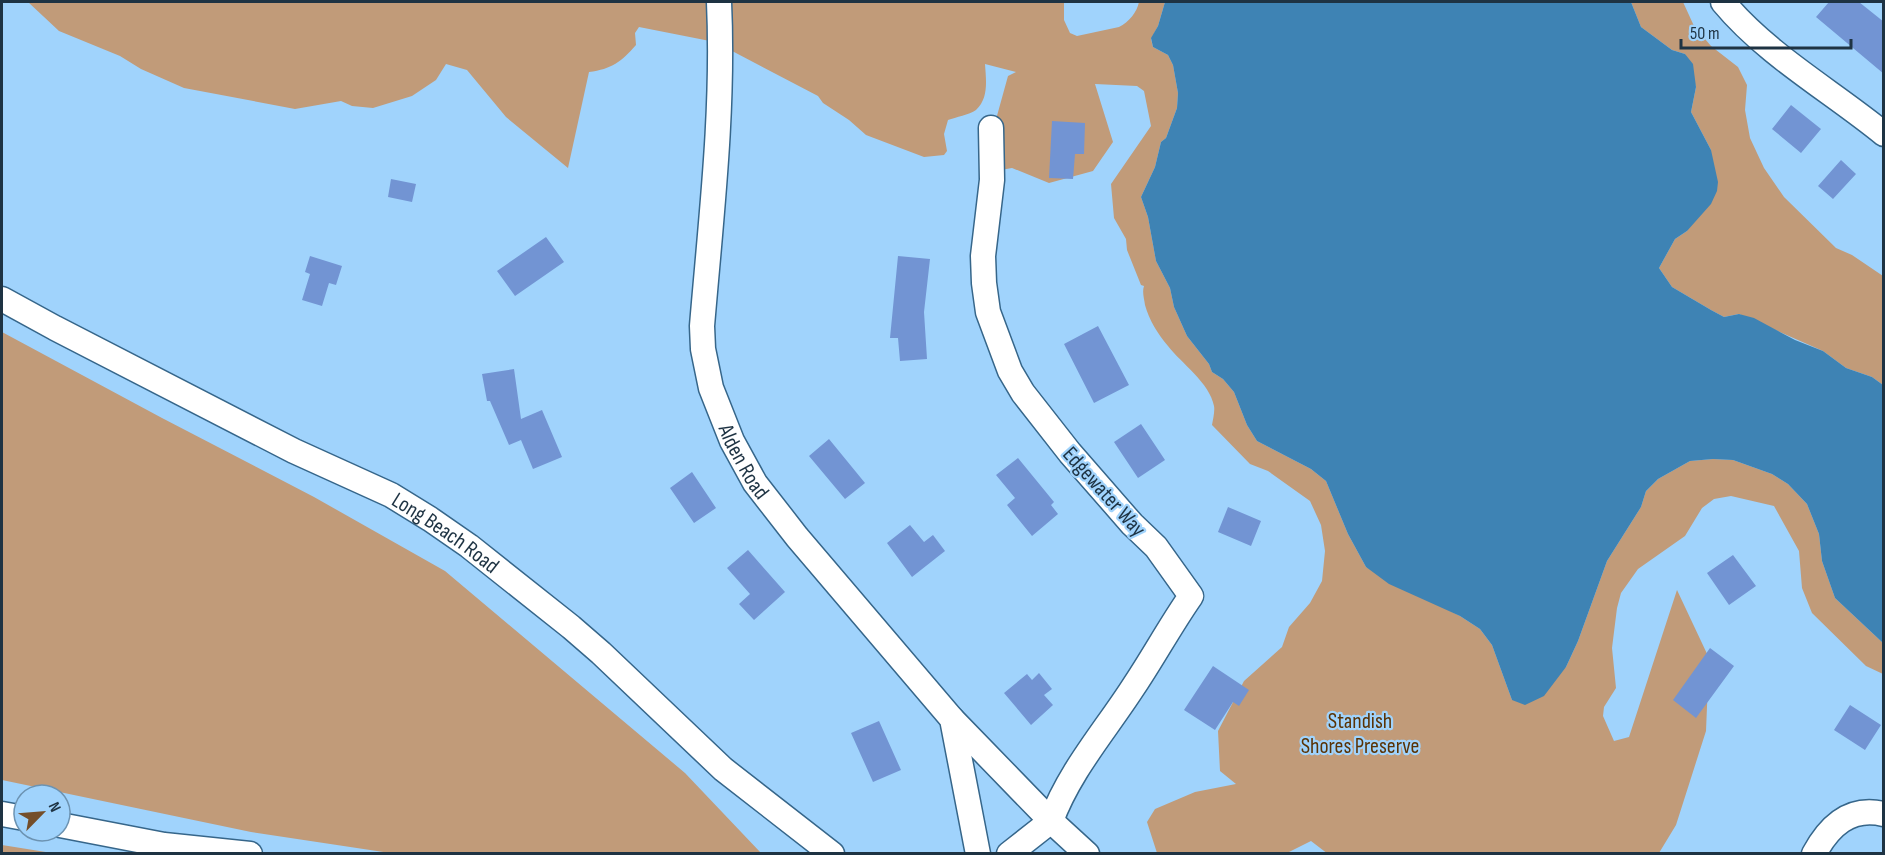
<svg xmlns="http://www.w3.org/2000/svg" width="1885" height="855" font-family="'Sofia Sans Condensed',sans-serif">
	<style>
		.green { fill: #c19b79 }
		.water { fill: #3e83b4 }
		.building { fill: #7294d3 }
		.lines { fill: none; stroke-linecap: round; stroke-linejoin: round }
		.minor-casing { stroke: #36668a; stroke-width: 27 }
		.minor { stroke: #fff; stroke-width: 24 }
		.labels { text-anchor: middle; stroke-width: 4.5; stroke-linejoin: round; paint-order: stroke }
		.street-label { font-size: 22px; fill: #1e3343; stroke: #a0d3fc }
		.park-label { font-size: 22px; fill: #5a3305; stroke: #a0d3fc }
	</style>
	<rect width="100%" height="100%" fill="#a0d3fc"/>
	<path class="green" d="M 28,2 L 1064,2 L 1064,20 L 1070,33 L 1077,36 L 1119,27 C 1129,22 1137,12 1139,2 L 1165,2 L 1158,26 L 1151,39 L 1153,47 L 1168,55 L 1173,65 L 1178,93 L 1177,108 L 1166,138 L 1161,142 L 1155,167 L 1141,197 L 1148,217 L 1156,261 L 1170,288 L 1174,307 L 1187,336 L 1209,364 L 1212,372 L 1223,379 L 1234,392 L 1247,425 L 1257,441 L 1311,469 L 1326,481 L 1348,534 L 1366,567 L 1460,616 L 1480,629 L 1492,645 L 1512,700 L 1566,667 L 1578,641 L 1607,561 L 1641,507 L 1646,491 L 1658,479 L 1690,461 L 1713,459 L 1733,460 L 1772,474 L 1788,484 L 1807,504 L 1819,534 L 1822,561 L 1835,598 L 1883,643 L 1883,674 L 1866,666 L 1812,613 L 1802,588 L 1799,551 L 1774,506 L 1731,496 L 1714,499 L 1702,508 L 1685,536 L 1638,569 L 1621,593 L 1617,608 L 1612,648 L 1616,688 L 1604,707 L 1603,716 L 1614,741 L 1629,737 L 1677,590 L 1709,658 L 1706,731 L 1676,825 L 1659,853 L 1328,854 L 1311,841 L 1287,853 L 1157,853 L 1147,822 L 1155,809 L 1195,792 L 1236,784 L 1220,771 L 1218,731 L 1244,681 L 1282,647 L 1289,627 L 1310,603 L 1322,581 L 1325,551 L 1321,525 L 1310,501 L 1268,471 L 1250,464 L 1212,425 C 1213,419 1215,411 1214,406 C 1210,383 1181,363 1168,346 C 1158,334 1149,320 1145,305 C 1144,298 1142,292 1144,286 L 1141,285 L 1127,250 L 1126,239 L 1114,218 L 1111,184 L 1151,126 L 1144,91 L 1137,86 L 1095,84 L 1113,142 L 1093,171 L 1049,183 L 1012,168 L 995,171 L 995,123 L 1008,76 L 1016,72 L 985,64 C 986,80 989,98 976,110 C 969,115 956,117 948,120 L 944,134 L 947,151 L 944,155 L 924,157 L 866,135 L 849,120 L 823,103 L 818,96 L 715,42 L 639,27 L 635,33 L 636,45 C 621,62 612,69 589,72 L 568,168 L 506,117 L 467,70 L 446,64 L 436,80 L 412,96 L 373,108 L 352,106 L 341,101 L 295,109 L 184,88 L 141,69 L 120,56 L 59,31 Z
		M 1631,2 L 1683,2 L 1694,26 L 1711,46 L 1738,67 L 1747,85 L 1745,110 L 1750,138 L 1764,168 L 1784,197 L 1836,248 L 1852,255 L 1883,276 L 1883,385 L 1872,377 L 1846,368 L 1823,351 L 1739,314 L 1724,317 L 1711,310 L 1672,287 L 1659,268 L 1675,239 L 1687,231 L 1711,150 L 1691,112 L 1696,87 L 1685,54 L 1672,50 L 1641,27 Z
		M 2,332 L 162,418 L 314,497 L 445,571 L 685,773 L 761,853 L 390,853 L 251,832 L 2,780 Z
		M 2,845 L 52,853 L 2,853 Z"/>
	<path class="water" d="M 1165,2 L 1631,2 L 1641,27 L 1672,50 L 1685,54 L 1693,64 L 1696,87 L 1691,112 L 1711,150 L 1718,182 L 1717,191 L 1711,204 L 1687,231 L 1675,239 L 1659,268 L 1672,287 L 1711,310 L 1724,317 L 1739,314 L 1754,318 L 1795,340 L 1823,351 L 1846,368 L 1872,377 L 1883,385 L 1883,643 L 1835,598 L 1822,561 L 1819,534 L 1807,504 L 1788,484 L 1772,474 L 1733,460 L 1713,459 L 1690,461 L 1658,479 L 1646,491 L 1641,507 L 1607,561 L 1578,641 L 1566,667 L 1544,696 L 1525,705 L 1512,700 L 1492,645 L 1480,629 L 1460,616 L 1389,584 L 1366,567 L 1348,534 L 1326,481 L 1311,469 L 1257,441 L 1247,425 L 1234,392 L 1223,379 L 1212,372 L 1209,364 L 1187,336 L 1174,307 L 1170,288 L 1156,261 L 1148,217 L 1141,197 L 1155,167 L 1161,142 L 1166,138 L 1177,108 L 1178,93 L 1173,65 L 1168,55 L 1153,47 L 1151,38 L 1158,26 Z"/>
	<path class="building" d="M 1829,2 L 1859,2 L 1884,22 L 1884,74 L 1816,17 Z
		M 1791,105 L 1821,129 L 1801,153 L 1772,129 Z
		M 1052,121 L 1085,123 L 1084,154 L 1075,154 L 1073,179 L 1049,178 Z
		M 1841,160 L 1856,174 L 1833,199 L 1818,186 Z
		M 391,179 L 416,184 L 412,202 L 388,197 Z
		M 546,237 L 564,262 L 515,296 L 497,271 Z
		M 310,256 L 342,266 L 336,285 L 329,283 L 322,306 L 302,300 L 310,274 L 305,272 Z
		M 898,256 L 930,259 L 924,312 L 927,359 L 900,361 L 898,338 L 890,338 Z
		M 1098,326 L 1129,385 L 1094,403 L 1064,344 Z
		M 514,369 L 521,419 L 542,410 L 562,457 L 533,469 L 521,440 L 509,445 L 490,401 L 487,401 L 482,374 Z
		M 1141,424 L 1165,460 L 1138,478 L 1114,442 Z
		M 829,439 L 865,483 L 845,499 L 809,456 Z
		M 1018,458 L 1054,502 L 1051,505 L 1058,514 L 1032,536 L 1007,505 L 1015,498 L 996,475 Z
		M 692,472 L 716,508 L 694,523 L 670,488 Z
		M 1228,507 L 1261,521 L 1251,546 L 1218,532 Z
		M 910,525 L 924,542 L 933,535 L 945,551 L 912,577 L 887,543 Z
		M 748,550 L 785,592 L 754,620 L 739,604 L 750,594 L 727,568 Z
		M 1733,555 L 1756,586 L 1729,605 L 1707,573 Z
		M 1710,648 L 1734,666 L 1696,718 L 1673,700 Z
		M 1213,666 L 1249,690 L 1239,706 L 1233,702 L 1215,730 L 1184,710 Z
		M 1039,673 L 1052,689 L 1044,695 L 1053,705 L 1031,725 L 1004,693 L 1027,674 L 1032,680 Z
		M 1850,705 L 1881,725 L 1865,750 L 1834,730 Z
		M 879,721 L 901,770 L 873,782 L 851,733 Z"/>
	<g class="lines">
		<defs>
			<g id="minor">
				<path id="s1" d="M 719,2 C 724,110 711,218 702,326 L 703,349 L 711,388 L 732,441 L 755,483 L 797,537 L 952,719 L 978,854"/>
				<path d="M 1723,2 C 1767,55 1830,90 1884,134"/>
				<path id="s2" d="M 2,299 L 55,328 L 294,451 L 391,495 L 430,519 L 469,546 L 571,627 L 601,653 L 723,769 L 832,854"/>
				<path d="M 952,719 L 1051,821 C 1069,772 1104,732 1132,689 C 1153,658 1170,626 1191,596 L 1156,547 L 1132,524 L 1070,453 L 1023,393 L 1010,371 L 988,312 L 984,283 L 983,256 L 992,180 L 991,128"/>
				<path d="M 2,814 L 24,818"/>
				<path d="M 60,825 L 164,845 L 250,854"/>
				<path d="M 1009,854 L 1051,821 L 1087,854"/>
				<path d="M 1814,854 C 1829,826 1850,806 1884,814"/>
			</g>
		</defs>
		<use href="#minor" class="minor-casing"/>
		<use href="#minor" class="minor"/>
	</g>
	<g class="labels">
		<g class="street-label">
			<text dy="8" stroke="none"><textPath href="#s1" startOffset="468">Alden Road</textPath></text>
			<text transform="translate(1105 491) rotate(48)" y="8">Edgewater Way</text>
			<text dy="8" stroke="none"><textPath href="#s2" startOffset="502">Long Beach Road</textPath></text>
		</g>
		<g class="park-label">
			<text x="1360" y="728">Standish<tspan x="1360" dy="25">Shores Preserve</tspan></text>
		</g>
	</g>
	<rect width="1885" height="855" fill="none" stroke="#1e3343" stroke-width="6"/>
	<g transform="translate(42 813) rotate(65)"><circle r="28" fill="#a0d3fc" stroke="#6c93b2" stroke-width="1.5"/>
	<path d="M0-4.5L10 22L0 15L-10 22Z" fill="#744e2a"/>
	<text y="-9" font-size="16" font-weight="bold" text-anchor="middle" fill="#1e3343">N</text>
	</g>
	<path d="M1681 39v9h170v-9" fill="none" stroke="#1e3343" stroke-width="3"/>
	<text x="1690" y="39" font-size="18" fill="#1e3343" stroke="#a0d3fc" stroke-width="4.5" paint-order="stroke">50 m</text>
</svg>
